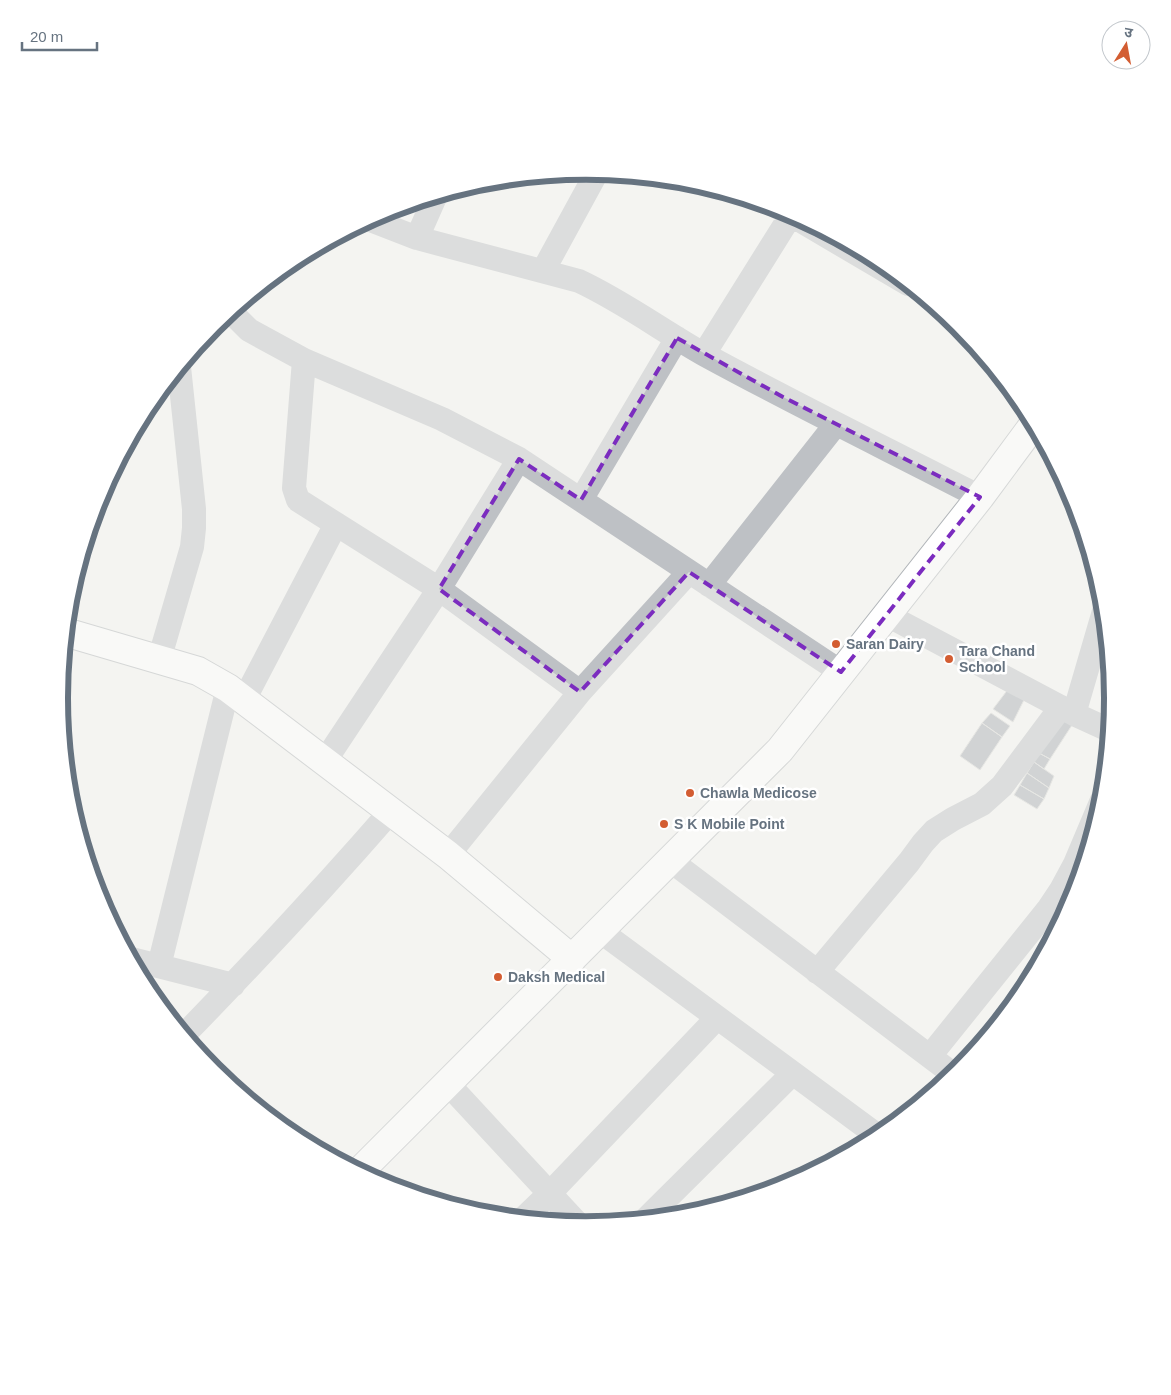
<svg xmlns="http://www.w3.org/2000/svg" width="1171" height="1395" font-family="Arial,'Noto Sans Devanagari',sans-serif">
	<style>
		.building { fill: #a6acb2; stroke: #d6d6d4 }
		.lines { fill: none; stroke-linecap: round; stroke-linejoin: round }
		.secondary-casing { stroke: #b1b5b9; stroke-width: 30 }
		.street { stroke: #bec1c5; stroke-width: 24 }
		.secondary { stroke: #fff; stroke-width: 28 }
		.marked { fill: none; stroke: #7b2cbf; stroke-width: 4; stroke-dasharray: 10 6; stroke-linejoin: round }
		.poi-dot { fill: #d35d32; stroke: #fff; stroke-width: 2 }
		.labels { text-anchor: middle; stroke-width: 5; stroke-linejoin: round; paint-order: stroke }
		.poi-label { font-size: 14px; font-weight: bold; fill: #667380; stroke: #fff; text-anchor: start }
		.rim { fill: none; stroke: #667380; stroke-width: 6 }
	</style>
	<rect width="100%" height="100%" fill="#f4f4f1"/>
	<path class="building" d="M 1009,688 L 1025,698 L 1013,722 L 993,709 Z
		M 991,713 L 1010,726 L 1002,737 L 982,723 Z
		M 1065,716 L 1074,722 L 1050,759 L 1039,753 Z
		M 982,723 L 1002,737 L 980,770 L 960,756 Z
		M 1039,753 L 1050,759 L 1044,769 L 1034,762 Z
		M 1034,762 L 1054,776 L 1049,788 L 1027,773 Z
		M 1027,773 L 1049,788 L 1044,799 L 1020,785 Z
		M 1020,785 L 1044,799 L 1037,809 L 1014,795 Z"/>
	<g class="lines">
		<defs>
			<path id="secondary" d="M 65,632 L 198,671 L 228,688 L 448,855 L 572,959
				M 360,1171 L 780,750 L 980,497 L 1034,424"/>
		</defs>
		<use href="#secondary" class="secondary-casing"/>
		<path class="street" d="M 779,208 L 908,284
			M 368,219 L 417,238 L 579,281 C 624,302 664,332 707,356 C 797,405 889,450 980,497
			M 417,238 L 436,195
			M 543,271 L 597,172
			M 232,310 L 233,314 L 249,330 L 304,360 L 442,419 L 519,459 L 841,672
			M 704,354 L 791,215
			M 304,360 L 294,488 L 298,500 L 439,589 L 580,692 L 448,855
			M 581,500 L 677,338
			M 709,585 L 836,424
			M 887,615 L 1074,714 L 1109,730
			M 159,660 L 192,547 L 194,528 L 194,509 L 179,367
			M 580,692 L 689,572
			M 244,700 L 336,524
			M 1074,714 L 1104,611
			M 325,761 L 439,589 L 519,459
			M 671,861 L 953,1074
			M 600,931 L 878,1136
			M 131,959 L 233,985
			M 159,966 L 228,688
			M 817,972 L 909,862 L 923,843 L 934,831 L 953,819 L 982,804 L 1002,786 L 1061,707
			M 184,1035 C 255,962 324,888 391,811
			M 930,1056 L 1049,908 L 1061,890 L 1075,864 L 1102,800
			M 448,1084 L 578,1224
			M 524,1218 L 550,1193 L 716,1019
			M 647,1218 L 792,1074"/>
		<use href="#secondary" class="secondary"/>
	</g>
	<path d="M0 0H1171V1395H0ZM 677,338 L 783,397 L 980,497 L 841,672 L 689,572 L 580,692 L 439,589 L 519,459 L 581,500 Z" fill="#f4f4f1" fill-opacity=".55" fill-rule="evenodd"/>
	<path class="marked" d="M 677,338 L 783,397 L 980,497 L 841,672 L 689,572 L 580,692 L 439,589 L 519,459 L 581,500 Z"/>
	<g class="poi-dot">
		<circle cx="836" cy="644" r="5"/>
		<circle cx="949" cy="659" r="5"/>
		<circle cx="690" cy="793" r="5"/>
		<circle cx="664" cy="824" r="5"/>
		<circle cx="498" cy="977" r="5"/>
	</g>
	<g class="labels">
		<g class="poi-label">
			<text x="846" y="649">Saran Dairy</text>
			<text x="959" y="656">Tara Chand<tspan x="959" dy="16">School</tspan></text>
			<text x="700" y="798">Chawla Medicose</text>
			<text x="674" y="829">S K Mobile Point</text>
			<text x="508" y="982">Daksh Medical</text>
		</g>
	</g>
	<path d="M0 0H1171V1395H0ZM68 698a518 518 0 1 1 1036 0a518 518 0 1 1-1036 0Z" fill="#fff" fill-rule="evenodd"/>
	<path class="rim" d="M68 698a518 518 0 1 1 1036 0a518 518 0 1 1-1036 0Z"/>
	<g transform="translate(1126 45) rotate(11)"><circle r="24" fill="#ffffff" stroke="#c2c7cc"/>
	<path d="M0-4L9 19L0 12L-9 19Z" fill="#d35d32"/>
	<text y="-8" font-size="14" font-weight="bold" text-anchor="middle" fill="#667380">उ</text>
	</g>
	<path d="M22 42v8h75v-8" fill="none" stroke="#667380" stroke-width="2.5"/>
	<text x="30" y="42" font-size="15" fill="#667380" stroke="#ffffff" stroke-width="4" paint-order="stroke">20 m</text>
</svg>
